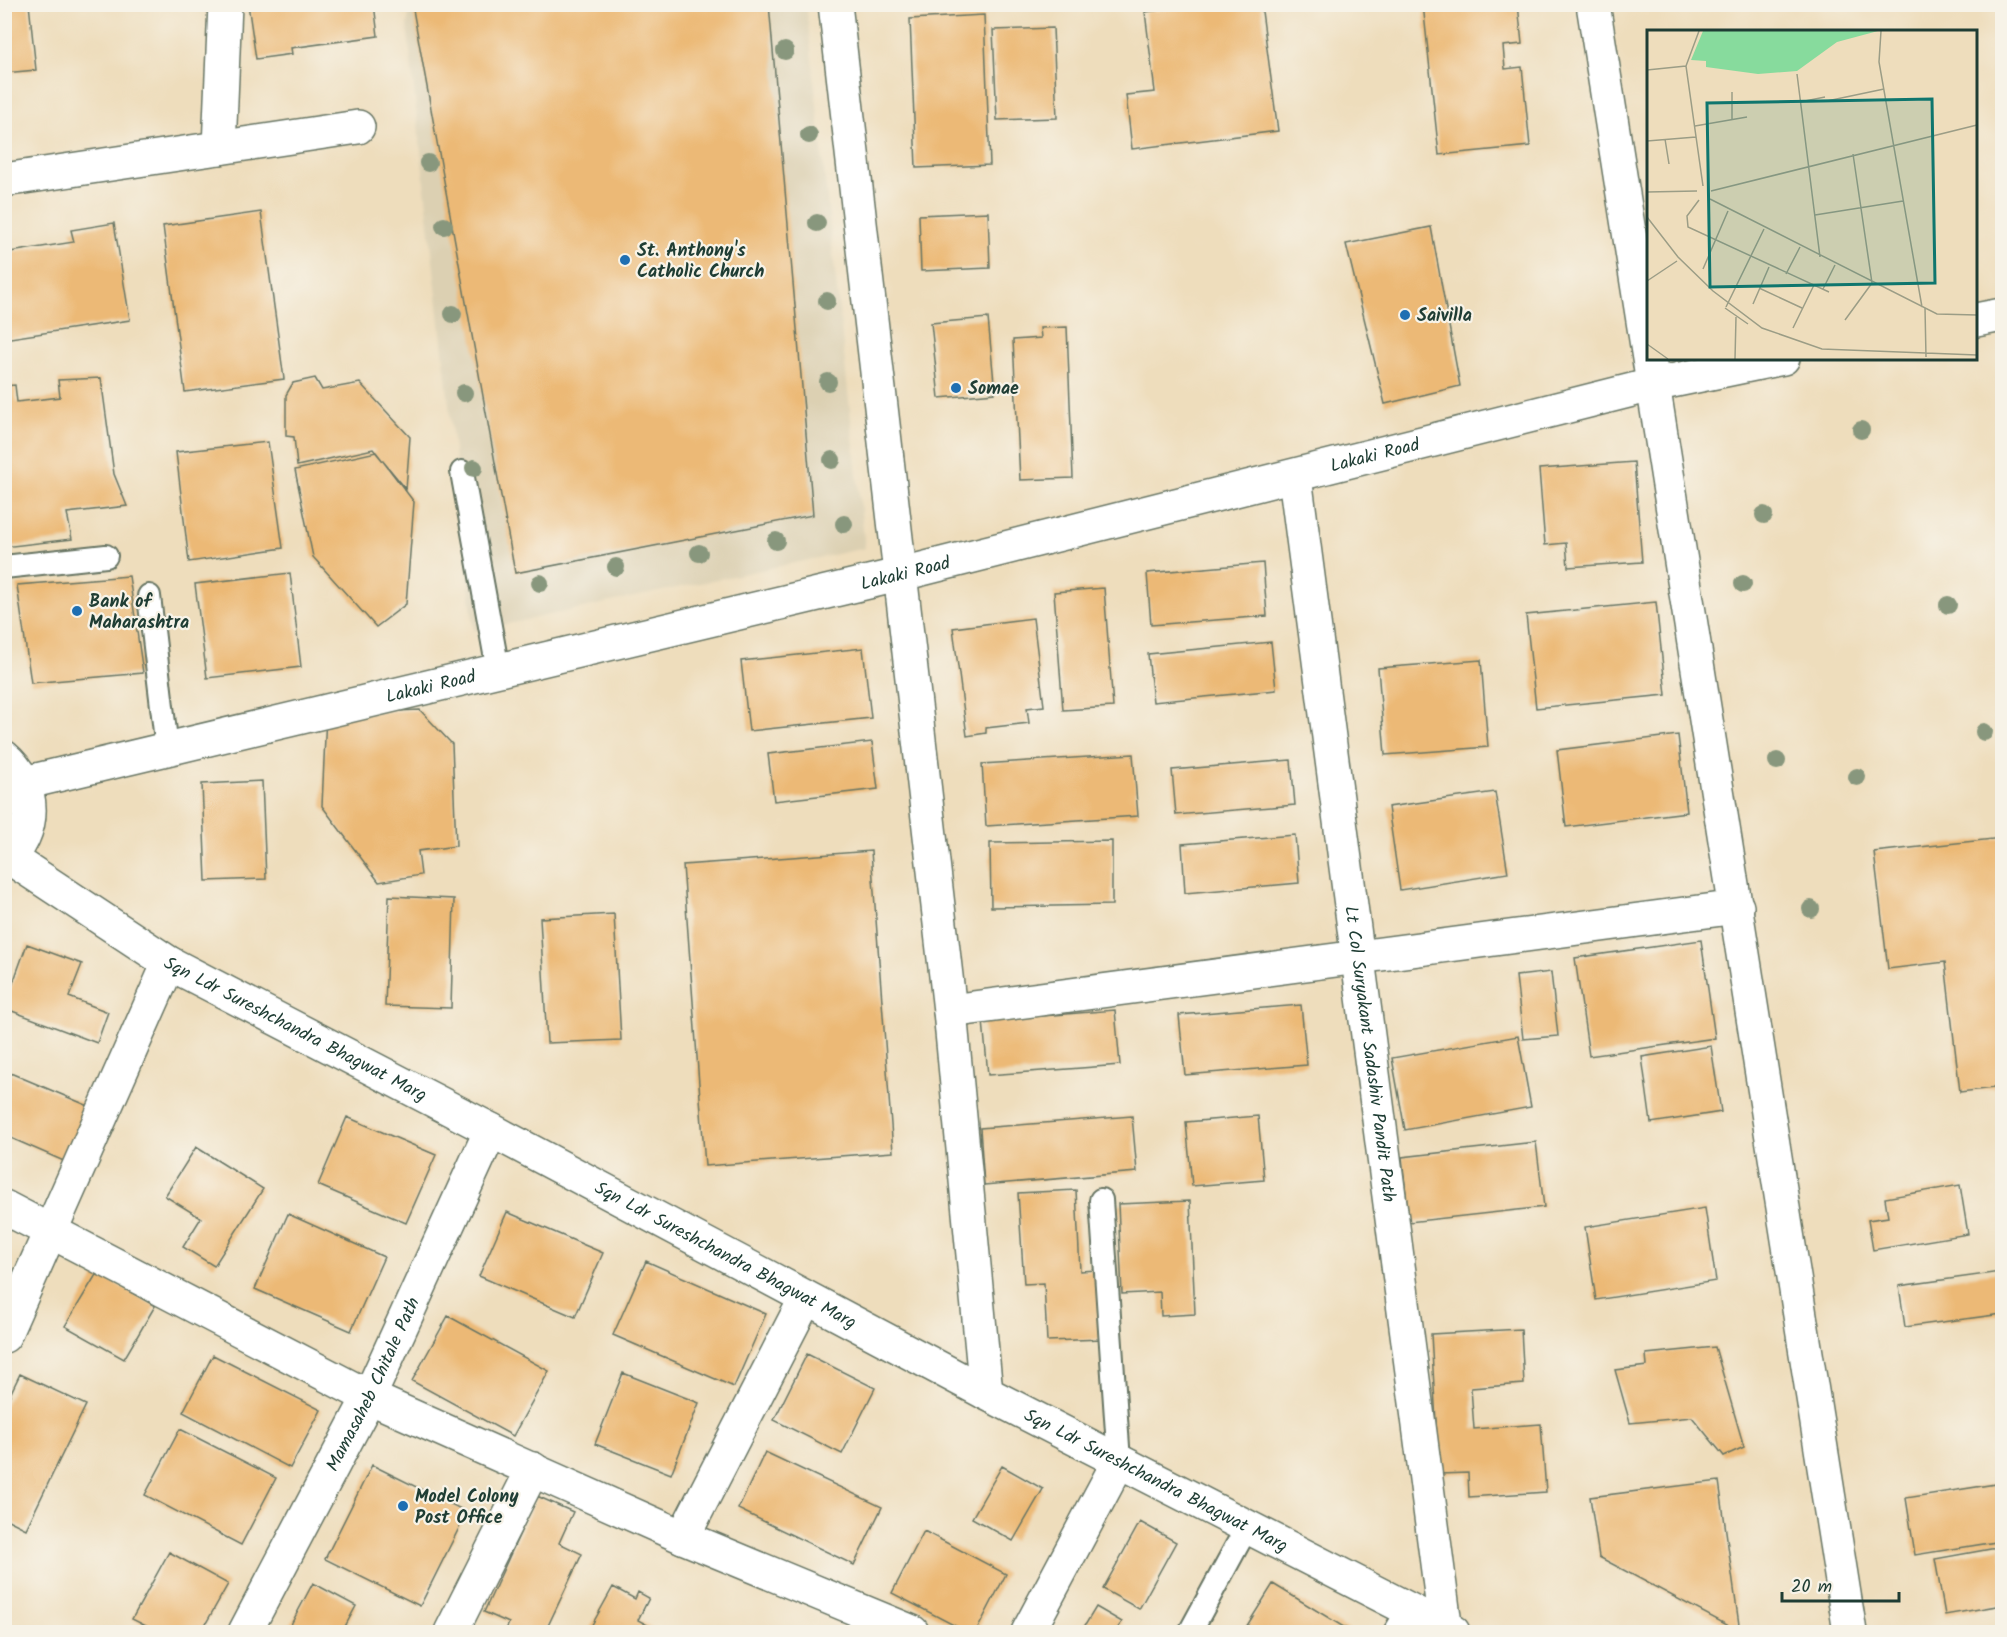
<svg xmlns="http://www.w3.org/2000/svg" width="2007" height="1637" font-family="Kalam,sans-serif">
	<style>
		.built { fill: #dcd0b2 }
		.building { fill: #ecb976 }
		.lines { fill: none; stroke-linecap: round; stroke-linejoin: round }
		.service-casing { stroke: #677564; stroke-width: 26 }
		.minor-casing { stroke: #677564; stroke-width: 36 }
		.tertiary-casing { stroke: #677564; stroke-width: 36 }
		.secondary-casing { stroke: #677564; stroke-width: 36 }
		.service { stroke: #fff; stroke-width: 22 }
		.minor { stroke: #fff; stroke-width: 33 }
		.tertiary { stroke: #fff; stroke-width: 33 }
		.secondary { stroke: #fff; stroke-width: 33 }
		.tree { fill: #88977d }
		.poi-dot { fill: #1f6fb2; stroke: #f7f3e8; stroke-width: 2 }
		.labels { text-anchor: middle; stroke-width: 4.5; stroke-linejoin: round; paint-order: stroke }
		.poi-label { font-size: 18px; font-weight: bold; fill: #1f3d34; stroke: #f7f3e8; text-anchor: start }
		.street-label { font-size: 18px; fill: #1f3d34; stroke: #f7f3e8 }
		.inset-road { fill: none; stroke: #9b9d86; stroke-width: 1.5 }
		.view { fill: #0f766e; fill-opacity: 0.15; stroke: #0f766e; stroke-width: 3 }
		.inset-edge { fill: none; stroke: #1f3d34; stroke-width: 3 }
	</style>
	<rect width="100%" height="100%" fill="#f7f3e8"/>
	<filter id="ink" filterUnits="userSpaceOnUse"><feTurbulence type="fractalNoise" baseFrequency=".0167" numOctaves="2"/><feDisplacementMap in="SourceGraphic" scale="12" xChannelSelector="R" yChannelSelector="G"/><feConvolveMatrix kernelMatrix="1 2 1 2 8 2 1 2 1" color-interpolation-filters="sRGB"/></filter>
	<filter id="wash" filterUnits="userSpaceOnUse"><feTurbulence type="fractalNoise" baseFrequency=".008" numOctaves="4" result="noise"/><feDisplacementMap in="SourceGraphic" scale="24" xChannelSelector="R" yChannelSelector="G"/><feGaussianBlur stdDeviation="1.35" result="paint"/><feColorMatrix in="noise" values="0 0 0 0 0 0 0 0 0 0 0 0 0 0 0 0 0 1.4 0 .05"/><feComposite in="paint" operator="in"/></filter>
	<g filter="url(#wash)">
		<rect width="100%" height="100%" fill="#eeddbc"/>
		<path class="built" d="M 411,5 L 806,5 L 865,548 L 474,631 L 407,25 Z"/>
		<g id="blocks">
			<path class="building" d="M 4,4 L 29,4 L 36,70 L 4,73 Z
				M 248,4 L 374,4 L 378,36 L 291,48 L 292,54 L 256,59 Z
				M 412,4 L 769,4 L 813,515 L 515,573 Z
				M 1205,4 L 1261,4 L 1278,131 L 1132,149 L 1126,95 L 1155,92 L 1145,12 Z
				M 1423,4 L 1518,4 L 1522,44 L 1503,46 L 1505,69 L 1522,67 L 1530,146 L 1439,155 Z
				M 984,15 L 990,165 L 916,168 L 910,19 Z
				M 1053,28 L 1057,118 L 997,120 L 993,30 Z
				M 261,212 L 284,379 L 185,392 L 163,226 Z
				M 988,212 L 990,268 L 921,271 L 919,215 Z
				M 114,223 L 130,320 L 4,339 L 4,253 L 74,242 L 71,230 Z
				M 1431,227 L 1460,386 L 1385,404 L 1346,244 Z
				M 988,318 L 995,393 L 939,398 L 931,323 Z
				M 1067,327 L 1073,478 L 1020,480 L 1013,340 L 1041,338 L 1040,328 Z
				M 101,378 L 114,474 L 127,506 L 67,513 L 72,539 L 4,547 L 4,386 L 15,385 L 17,402 L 60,397 L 58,380 Z
				M 315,378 L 322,390 L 360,383 L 410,437 L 406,489 L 373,449 L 297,466 L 294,437 L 286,436 L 286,395 L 293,383 Z
				M 268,442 L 283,548 L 189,562 L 176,452 Z
				M 376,452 L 414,502 L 406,604 L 376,627 L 313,557 L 295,470 Z
				M 1634,462 L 1642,562 L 1568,567 L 1566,543 L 1545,545 L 1539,469 Z
				M 1263,563 L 1267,616 L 1151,625 L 1147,573 Z
				M 290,573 L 301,667 L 207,678 L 195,584 Z
				M 129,576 L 143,673 L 31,683 L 17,585 Z
				M 1104,588 L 1113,707 L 1063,710 L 1054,592 Z
				M 1656,602 L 1666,695 L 1536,708 L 1526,615 Z
				M 1033,618 L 1044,706 L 1027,708 L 1029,723 L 986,728 L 986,733 L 967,736 L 953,628 Z
				M 1271,642 L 1276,690 L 1153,702 L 1148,654 Z
				M 863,648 L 871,718 L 749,731 L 741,661 Z
				M 1481,660 L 1488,747 L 1385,755 L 1378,668 Z
				M 420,710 L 452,744 L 456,846 L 418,851 L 421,875 L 379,882 L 322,806 L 326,714 Z
				M 1678,735 L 1687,812 L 1566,827 L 1557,750 Z
				M 872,742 L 878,789 L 774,801 L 768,754 Z
				M 1133,754 L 1138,816 L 986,826 L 982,764 Z
				M 1291,760 L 1295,805 L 1176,815 L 1172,770 Z
				M 262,781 L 266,879 L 206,881 L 202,784 Z
				M 1495,792 L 1508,873 L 1400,890 L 1388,807 Z
				M 1295,835 L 1299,883 L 1185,893 L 1182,844 Z
				M 2002,838 L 2002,1087 L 1960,1092 L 1945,962 L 1888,969 L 1874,852 Z
				M 1112,841 L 1112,905 L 991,907 L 990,843 Z
				M 871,851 L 893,1152 L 705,1166 L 683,865 Z
				M 389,896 L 454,899 L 451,1008 L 385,1006 Z
				M 614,914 L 621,1040 L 547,1043 L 540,918 Z
				M 1701,940 L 1715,1038 L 1589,1056 L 1575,958 Z
				M 27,944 L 82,964 L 69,997 L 108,1012 L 97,1043 L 4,1008 Z
				M 1551,972 L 1558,1036 L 1523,1039 L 1516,976 Z
				M 1301,1005 L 1307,1065 L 1185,1075 L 1179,1015 Z
				M 1115,1010 L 1120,1065 L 988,1075 L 983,1021 Z
				M 1518,1036 L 1531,1107 L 1405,1130 L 1392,1058 Z
				M 1711,1046 L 1721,1112 L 1651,1123 L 1642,1057 Z
				M 8,1072 L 91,1107 L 66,1162 L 4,1135 L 4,1080 Z
				M 1132,1116 L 1137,1172 L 984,1185 L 980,1128 Z
				M 1258,1116 L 1264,1180 L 1192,1186 L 1186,1122 Z
				M 347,1117 L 436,1155 L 406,1223 L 318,1185 Z
				M 1536,1142 L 1544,1207 L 1409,1222 L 1402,1157 Z
				M 196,1147 L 263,1189 L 214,1266 L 183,1247 L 201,1218 L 165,1196 Z
				M 1960,1185 L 1968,1234 L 1873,1250 L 1868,1220 L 1888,1217 L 1885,1198 Z
				M 1076,1190 L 1080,1271 L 1099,1270 L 1103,1339 L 1047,1341 L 1044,1283 L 1024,1284 L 1018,1193 Z
				M 1190,1201 L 1195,1314 L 1161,1316 L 1160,1292 L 1122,1294 L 1118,1204 Z
				M 1705,1208 L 1716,1281 L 1596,1300 L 1585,1227 Z
				M 507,1212 L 603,1253 L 575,1317 L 479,1276 Z
				M 288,1214 L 384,1257 L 351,1331 L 255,1289 Z
				M 646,1261 L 766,1314 L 734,1387 L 613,1335 Z
				M 2000,1272 L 2002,1314 L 1905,1327 L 1899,1286 Z
				M 97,1273 L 155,1306 L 124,1359 L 65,1326 Z
				M 448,1316 L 549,1371 L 513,1436 L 412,1381 Z
				M 1521,1329 L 1524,1384 L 1471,1388 L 1474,1429 L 1541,1424 L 1546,1492 L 1469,1497 L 1468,1473 L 1439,1474 L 1431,1334 Z
				M 1715,1347 L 1744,1447 L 1724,1456 L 1692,1417 L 1630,1423 L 1615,1370 L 1647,1366 L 1646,1354 Z
				M 807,1354 L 875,1388 L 842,1454 L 774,1420 Z
				M 213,1355 L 321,1410 L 290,1468 L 183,1412 Z
				M 623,1373 L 699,1403 L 671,1474 L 595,1444 Z
				M 20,1374 L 86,1405 L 26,1529 L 4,1518 L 4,1407 Z
				M 180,1429 L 276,1478 L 241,1545 L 145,1495 Z
				M 765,1452 L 882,1507 L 854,1565 L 738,1509 Z
				M 372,1465 L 467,1512 L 420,1606 L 325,1559 Z
				M 1002,1466 L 1043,1489 L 1013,1541 L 972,1518 Z
				M 1719,1481 L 1740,1632 L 1599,1557 L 1590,1497 Z
				M 2002,1483 L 2002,1541 L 1915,1555 L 1906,1498 Z
				M 537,1496 L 573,1512 L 559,1543 L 582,1554 L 545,1632 L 505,1632 L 509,1623 L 484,1612 Z
				M 1140,1522 L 1176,1542 L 1139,1609 L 1103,1589 Z
				M 924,1531 L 1006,1574 L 976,1632 L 967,1632 L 892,1593 Z
				M 2002,1547 L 2002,1605 L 1945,1615 L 1935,1559 Z
				M 169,1552 L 228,1584 L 201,1632 L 158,1632 L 132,1619 Z
				M 313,1583 L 356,1606 L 342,1632 L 287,1632 Z
				M 1273,1584 L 1352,1632 L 1243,1632 Z
				M 613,1587 L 635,1599 L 638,1592 L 649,1598 L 638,1620 L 660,1632 L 588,1632 Z
				M 1096,1607 L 1122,1622 L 1115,1632 L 1081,1632 Z"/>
		</g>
	</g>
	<g filter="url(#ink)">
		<use href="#blocks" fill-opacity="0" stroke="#677564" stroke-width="1.5"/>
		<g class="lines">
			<defs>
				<path id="service" d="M 462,472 L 498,670
					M 4,567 L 106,556
					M 149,596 L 167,749
					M 1101,1200 L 1119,1461
					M 1190,1632 L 1247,1527
					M 1395,1632 L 1408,1610"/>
				<g id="minor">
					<path d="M 835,4 L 950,1011 L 986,1393"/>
					<path d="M 1593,4 L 1850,1632"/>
					<path d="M 219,148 L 225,4"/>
					<path d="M 4,180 L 358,127"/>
					<path id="s1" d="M 1295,477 L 1446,1632"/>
					<path d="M 950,1011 L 1737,907"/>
					<path d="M 4,1207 L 369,1397 L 683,1537 L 912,1632"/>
					<path d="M 4,1336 L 169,963"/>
					<path d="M 683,1537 L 806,1298"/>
					<path id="s2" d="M 245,1632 L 369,1397 L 491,1130"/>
					<path d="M 451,1632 L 533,1469"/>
					<path d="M 1028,1632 L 1119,1461"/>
				</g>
				<g id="tertiary">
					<path id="s3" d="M 10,858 L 169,963 L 491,1130 L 986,1393 L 1453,1632"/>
				</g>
				<g id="secondary">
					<path d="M 1976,320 L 2002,315"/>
					<path d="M 4,757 C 37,785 38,834 4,862"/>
					<path id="s4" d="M 24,783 L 898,575 L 1652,385 L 1783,358"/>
				</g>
			</defs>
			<use href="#service" class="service-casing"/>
			<use href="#minor" class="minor-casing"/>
			<use href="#tertiary" class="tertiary-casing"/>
			<use href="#secondary" class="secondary-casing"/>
			<use href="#service" class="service"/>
			<use href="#minor" class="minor"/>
			<use href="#tertiary" class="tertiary"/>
			<use href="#secondary" class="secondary"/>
		</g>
		<g class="tree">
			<circle cx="785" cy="51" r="9"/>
			<circle cx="809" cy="135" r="9"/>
			<circle cx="428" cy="163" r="9"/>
			<circle cx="817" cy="223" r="9"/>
			<circle cx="444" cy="226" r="9"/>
			<circle cx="827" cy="301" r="9"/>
			<circle cx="453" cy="314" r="9"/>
			<circle cx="828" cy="382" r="9"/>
			<circle cx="464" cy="393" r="9"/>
			<circle cx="1861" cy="430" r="9"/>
			<circle cx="832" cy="460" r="9"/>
			<circle cx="474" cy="468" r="9"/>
			<circle cx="1764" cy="515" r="9"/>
			<circle cx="844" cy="524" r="9"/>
			<circle cx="776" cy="541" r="9"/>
			<circle cx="699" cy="553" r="9"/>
			<circle cx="616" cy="567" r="9"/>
			<circle cx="540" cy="583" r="9"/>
			<circle cx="1743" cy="584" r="9"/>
			<circle cx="1948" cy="605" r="9"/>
			<circle cx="1984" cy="732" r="9"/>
			<circle cx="1777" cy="761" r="9"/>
			<circle cx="1857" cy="777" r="9"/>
			<circle cx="1811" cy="909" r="9"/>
		</g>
	</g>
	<g class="poi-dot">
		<circle cx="625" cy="260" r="6"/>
		<circle cx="1405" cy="315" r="6"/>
		<circle cx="956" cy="388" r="6"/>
		<circle cx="77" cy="611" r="6"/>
		<circle cx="403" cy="1506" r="6"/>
	</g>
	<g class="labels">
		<g class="poi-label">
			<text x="637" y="256">St. Anthony's<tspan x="637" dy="21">Catholic Church</tspan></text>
			<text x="1417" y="321">Saivilla</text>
			<text x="968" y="394">Somae</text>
			<text x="89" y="607">Bank of<tspan x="89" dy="21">Maharashtra</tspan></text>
			<text x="415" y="1502">Model Colony<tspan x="415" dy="21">Post Office</tspan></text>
		</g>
		<g class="street-label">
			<text dy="6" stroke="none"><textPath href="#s4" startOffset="1390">Lakaki Road</textPath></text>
			<text dy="6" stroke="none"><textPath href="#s4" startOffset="906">Lakaki Road</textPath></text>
			<text dy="6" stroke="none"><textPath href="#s4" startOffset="418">Lakaki Road</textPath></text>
			<text dy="6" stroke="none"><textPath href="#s3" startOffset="333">Sqn Ldr Sureshchandra Bhagwat Marg</textPath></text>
			<text dy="6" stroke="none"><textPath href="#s1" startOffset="582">Lt Col Suryakant Sadashiv Pandit Path</textPath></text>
			<text dy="6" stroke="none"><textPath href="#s3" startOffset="819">Sqn Ldr Sureshchandra Bhagwat Marg</textPath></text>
			<text dy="6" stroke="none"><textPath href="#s2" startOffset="279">Mamasaheb Chitale Path</textPath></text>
			<text dy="6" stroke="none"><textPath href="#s3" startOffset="1305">Sqn Ldr Sureshchandra Bhagwat Marg</textPath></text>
		</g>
	</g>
	<g transform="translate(1647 30)">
		<rect width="330" height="330" fill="#eeddbc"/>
		<path d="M 56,1 L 231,1 L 190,12 L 150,41 L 111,44 L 59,37 L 59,31 L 44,30 Z" fill="#87db9d"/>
		<path class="inset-road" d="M 52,1 L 39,36 L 56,156M 234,1 L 232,32 L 275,277M 0,40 L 39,36M 150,44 L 173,227M 180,71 L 237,59M 153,72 L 178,67M 85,89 L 85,62M 48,96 L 100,87M 18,109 L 22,134M 0,111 L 49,107M 64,161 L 330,95M 0,162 L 50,161M 63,169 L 290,284 L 330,285M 52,170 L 40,186 L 41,197 L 182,262M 168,185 L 256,171M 0,187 L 31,227 L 66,261 L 115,298 L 175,319 L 330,325M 56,239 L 81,181M 139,244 L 153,217M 0,251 L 30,231M 112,258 L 155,278M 176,259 L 188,235M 106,274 L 122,237M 79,277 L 117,199M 78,278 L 101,294M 278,278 L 279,327M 198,290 L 225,253 L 206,124M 146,298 L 167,255M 0,314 L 21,329M 88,329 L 89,287"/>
		<path class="view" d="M 285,69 L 288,253 L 63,257 L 60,73 Z"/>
		<rect width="330" height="330" class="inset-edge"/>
	</g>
	<rect width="2007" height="1637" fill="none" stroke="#f7f3e8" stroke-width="24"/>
	<path d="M1782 1592v9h117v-9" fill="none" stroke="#1f3d34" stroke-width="3"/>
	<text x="1791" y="1592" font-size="18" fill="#1f3d34" stroke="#f7f3e8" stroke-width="4.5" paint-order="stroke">20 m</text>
</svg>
